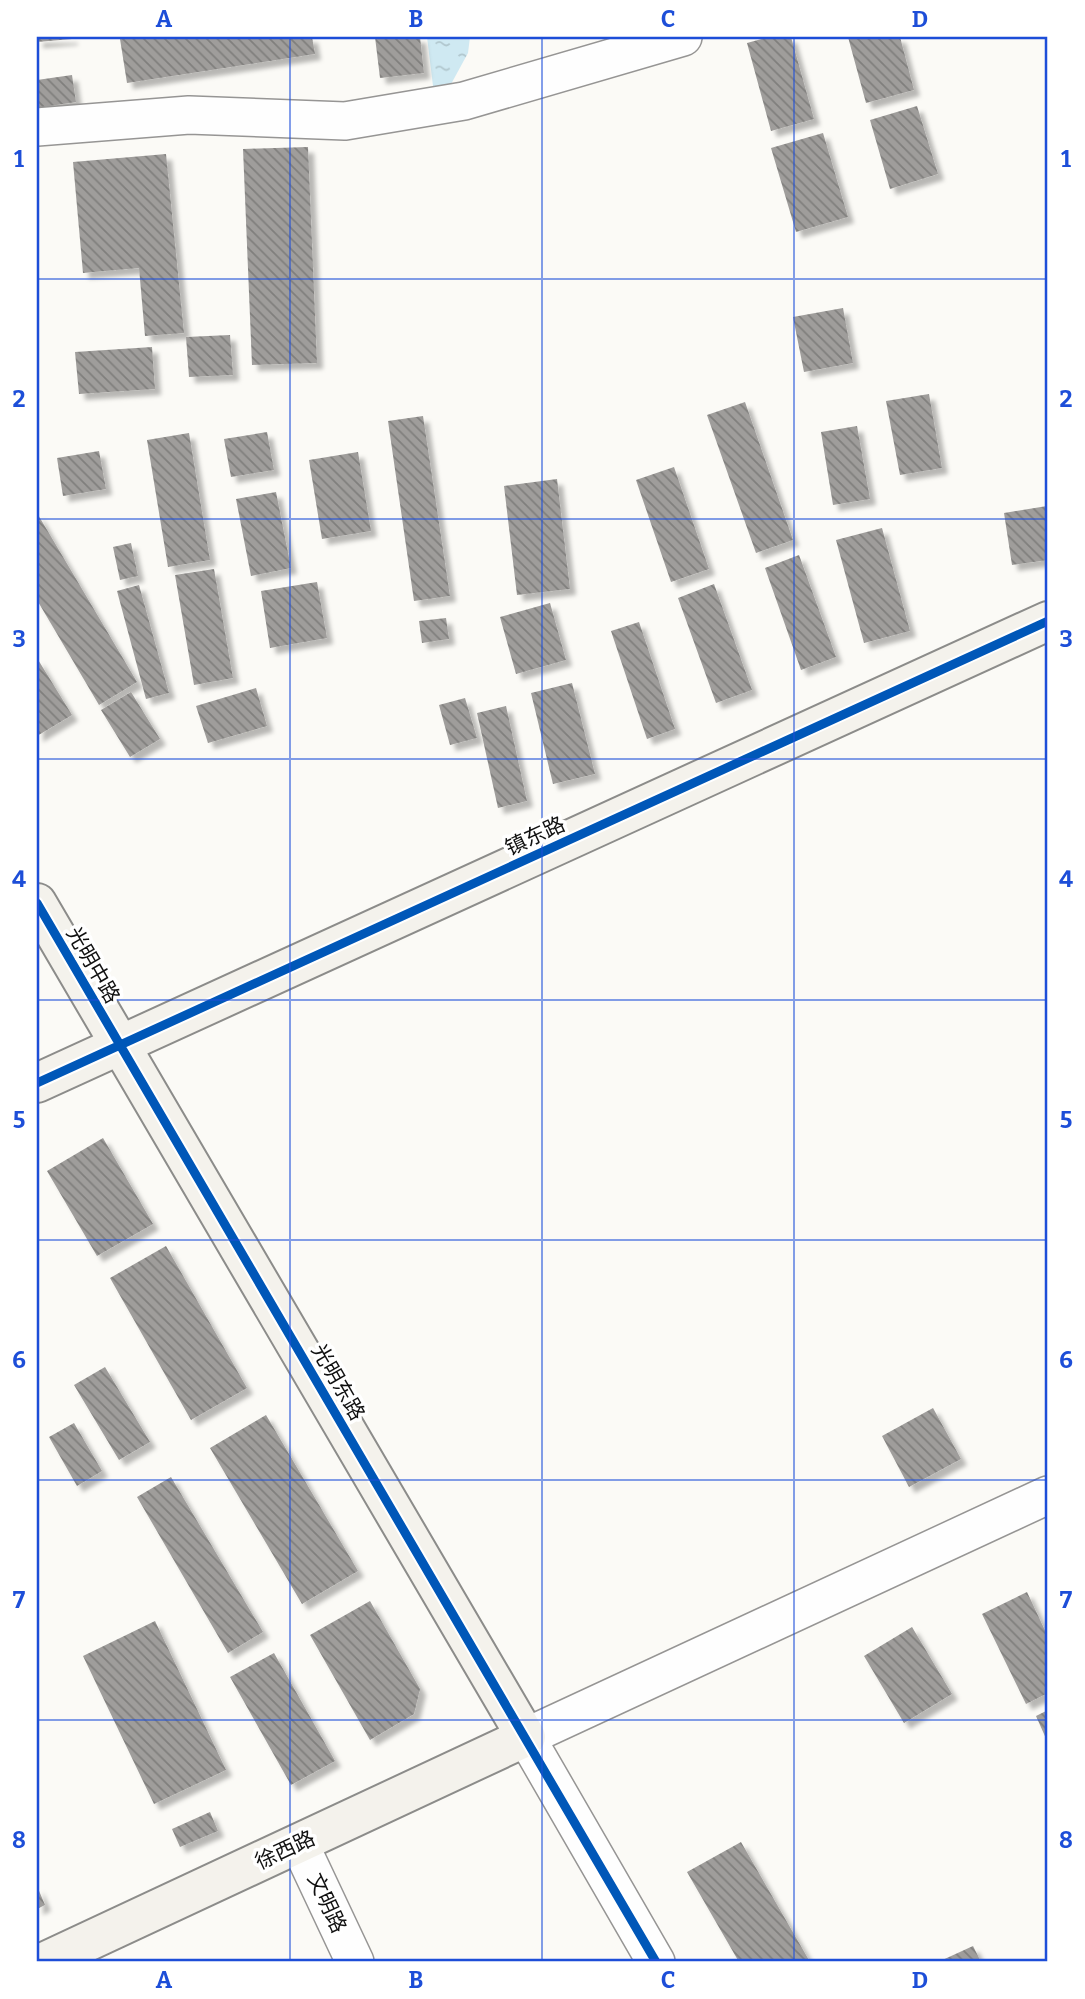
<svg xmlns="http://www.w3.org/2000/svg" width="1085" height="1999" font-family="Bitter,'Noto Sans SC',serif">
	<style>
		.water { fill: url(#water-ripples) }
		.building { fill: url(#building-back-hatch); filter: url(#shadow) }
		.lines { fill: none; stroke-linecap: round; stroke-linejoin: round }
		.street-casing { stroke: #969594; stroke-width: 40 }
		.secondary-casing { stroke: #8c8c8a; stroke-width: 42 }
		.street { stroke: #fefefe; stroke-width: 37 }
		.secondary { stroke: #f4f2ec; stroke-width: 38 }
		.cycleway-casing { stroke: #fff; stroke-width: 13 }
		.cycleway { stroke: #0057b8; stroke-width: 9 }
		.grid { fill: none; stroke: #1d4ed8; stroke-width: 2; stroke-opacity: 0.55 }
		.labels { text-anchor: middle; stroke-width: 7; stroke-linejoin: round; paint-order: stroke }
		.street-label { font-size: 21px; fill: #101010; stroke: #fff }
		.neatline { fill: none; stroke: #1d4ed8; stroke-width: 2.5 }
		.grid-label { font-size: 23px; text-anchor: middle; font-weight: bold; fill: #1d4ed8 }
	</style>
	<defs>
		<pattern id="water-ripples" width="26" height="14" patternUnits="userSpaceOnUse" patternTransform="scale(1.75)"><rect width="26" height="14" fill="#cfe9f2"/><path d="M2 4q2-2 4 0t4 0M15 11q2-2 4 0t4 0" fill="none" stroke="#b1c7ce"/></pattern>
		<pattern id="building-back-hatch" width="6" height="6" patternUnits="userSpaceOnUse" patternTransform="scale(1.75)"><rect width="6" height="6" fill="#9f9d9b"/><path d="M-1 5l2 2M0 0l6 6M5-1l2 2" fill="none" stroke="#807f7d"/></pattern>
		<filter id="shadow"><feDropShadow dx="6" dy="6" stdDeviation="2" flood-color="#0004"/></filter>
	</defs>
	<rect width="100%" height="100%" fill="#fbfaf6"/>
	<path class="water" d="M 427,37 L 470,37 L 468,53 L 450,86 L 434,94 Z"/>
	<path class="building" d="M 37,37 L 72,37 L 72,39 L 37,42 Z
		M 133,37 L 312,37 L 315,54 L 127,83 L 120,39 Z
		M 375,37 L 420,37 L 424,73 L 380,78 Z
		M 769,37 L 791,37 L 814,119 L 771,131 L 747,43 Z
		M 848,37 L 900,37 L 914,90 L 866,103 Z
		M 72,75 L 76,102 L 37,108 L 37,80 Z
		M 917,106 L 938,174 L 890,189 L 870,120 Z
		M 823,133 L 848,217 L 796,232 L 771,148 Z
		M 308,147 L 317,363 L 252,365 L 243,149 Z
		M 166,154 L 184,333 L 145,336 L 139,268 L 83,273 L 73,162 Z
		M 843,308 L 853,363 L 804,372 L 793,317 Z
		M 230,335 L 233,375 L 189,377 L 186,337 Z
		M 152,347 L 155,389 L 79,394 L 75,352 Z
		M 929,394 L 942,468 L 900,475 L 886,401 Z
		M 745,402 L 793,540 L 756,553 L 707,415 Z
		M 423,416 L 450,596 L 414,601 L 388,421 Z
		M 857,426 L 870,499 L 833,505 L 821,432 Z
		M 267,432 L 274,470 L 231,477 L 224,439 Z
		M 189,433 L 210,560 L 168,567 L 147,440 Z
		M 99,451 L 106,489 L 63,496 L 57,458 Z
		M 358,452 L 371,531 L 322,539 L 309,460 Z
		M 674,467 L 709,569 L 671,582 L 636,480 Z
		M 557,479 L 570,589 L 517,595 L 504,486 Z
		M 276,492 L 291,568 L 251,576 L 236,499 Z
		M 1047,506 L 1048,560 L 1012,565 L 1004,513 Z
		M 37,513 L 137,682 L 99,705 L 37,600 Z
		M 882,528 L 910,631 L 864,643 L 836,540 Z
		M 131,543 L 138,576 L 120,580 L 113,547 Z
		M 799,555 L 836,657 L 801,670 L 765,568 Z
		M 214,569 L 233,678 L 194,685 L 175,575 Z
		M 317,582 L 327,638 L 270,648 L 261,591 Z
		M 714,584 L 752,690 L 716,703 L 678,598 Z
		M 139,585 L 169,693 L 146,699 L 117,591 Z
		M 550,603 L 566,660 L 516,674 L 500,617 Z
		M 446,618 L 449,639 L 422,643 L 419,621 Z
		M 639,622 L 675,729 L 647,739 L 611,631 Z
		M 37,658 L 72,715 L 37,736 Z
		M 572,683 L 595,774 L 553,784 L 531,693 Z
		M 256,688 L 267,726 L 208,743 L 196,706 Z
		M 131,692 L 160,739 L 130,757 L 101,710 Z
		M 465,698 L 477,738 L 450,745 L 439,705 Z
		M 506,706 L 527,801 L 498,808 L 477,713 Z
		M 103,1138 L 153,1224 L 97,1256 L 47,1171 Z
		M 166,1246 L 247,1388 L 191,1420 L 110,1278 Z
		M 105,1367 L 150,1442 L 119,1460 L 74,1385 Z
		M 933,1408 L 961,1459 L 909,1487 L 882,1436 Z
		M 266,1415 L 358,1571 L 302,1604 L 210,1448 Z
		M 74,1423 L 102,1471 L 77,1486 L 49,1437 Z
		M 171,1477 L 263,1632 L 228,1653 L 137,1497 Z
		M 1027,1592 L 1048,1637 L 1048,1693 L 1026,1704 L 982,1614 Z
		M 370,1601 L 420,1689 L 414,1714 L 370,1740 L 310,1635 Z
		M 155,1621 L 226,1770 L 154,1804 L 83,1656 Z
		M 912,1627 L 952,1694 L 904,1723 L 864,1656 Z
		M 274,1653 L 335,1761 L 291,1785 L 230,1677 Z
		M 1048,1710 L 1048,1743 L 1036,1716 Z
		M 210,1812 L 218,1831 L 180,1847 L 172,1829 Z
		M 741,1842 L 810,1962 L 739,1962 L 687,1872 Z
		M 37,1886 L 45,1905 L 37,1909 Z
		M 973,1946 L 981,1962 L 938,1962 Z"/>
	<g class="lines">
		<defs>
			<path id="street" d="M 37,127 L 189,115 L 345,121 L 464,101 L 683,37
				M 299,1843 L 355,1962
				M 656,1962 L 526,1737 L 1048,1495"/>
			<path id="secondary" d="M 37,903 L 526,1737 L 44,1962
				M 37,1083 L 1048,621"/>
		</defs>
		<use href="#street" class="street-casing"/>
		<use href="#secondary" class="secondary-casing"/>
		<use href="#street" class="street"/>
		<use href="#secondary" class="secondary"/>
		<defs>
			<path id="cycleway" d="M 37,903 L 656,1962
				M 37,1083 L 1048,621"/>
		</defs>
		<use href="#cycleway" class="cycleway-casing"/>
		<use href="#cycleway" class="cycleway"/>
	</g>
	<path class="grid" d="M 290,37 L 290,1962M 542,37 L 542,1962M 794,37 L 794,1962M 37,279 L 1048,279M 37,519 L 1048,519M 37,759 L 1048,759M 37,1000 L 1048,1000M 37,1240 L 1048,1240M 37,1480 L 1048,1480M 37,1720 L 1048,1720"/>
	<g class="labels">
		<g class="street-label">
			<text transform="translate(535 836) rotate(-25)" y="7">镇东路</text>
			<text transform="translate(93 965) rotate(60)" y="7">光明中路</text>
			<text transform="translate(338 1382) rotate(60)" y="7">光明东路</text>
			<text transform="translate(285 1850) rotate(-25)" y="7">徐西路</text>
			<text transform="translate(327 1903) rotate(65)" y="7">文明路</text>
		</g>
	</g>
	<rect width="1085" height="1999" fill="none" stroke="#ffffff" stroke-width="77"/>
	<rect x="38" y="38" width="1008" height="1922" class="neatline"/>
	<g class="grid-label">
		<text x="164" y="27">A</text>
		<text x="416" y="27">B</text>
		<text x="668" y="27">C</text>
		<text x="920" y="27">D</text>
		<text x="19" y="167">1</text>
		<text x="1066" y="167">1</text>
		<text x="19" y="407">2</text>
		<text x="1066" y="407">2</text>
		<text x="19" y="647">3</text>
		<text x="1066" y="647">3</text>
		<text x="19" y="887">4</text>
		<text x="1066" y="887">4</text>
		<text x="19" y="1128">5</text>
		<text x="1066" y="1128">5</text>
		<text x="19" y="1368">6</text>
		<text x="1066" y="1368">6</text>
		<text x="19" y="1608">7</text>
		<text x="1066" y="1608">7</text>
		<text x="19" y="1848">8</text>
		<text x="1066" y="1848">8</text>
		<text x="164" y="1988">A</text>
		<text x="416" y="1988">B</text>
		<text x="668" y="1988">C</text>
		<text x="920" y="1988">D</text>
	</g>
</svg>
